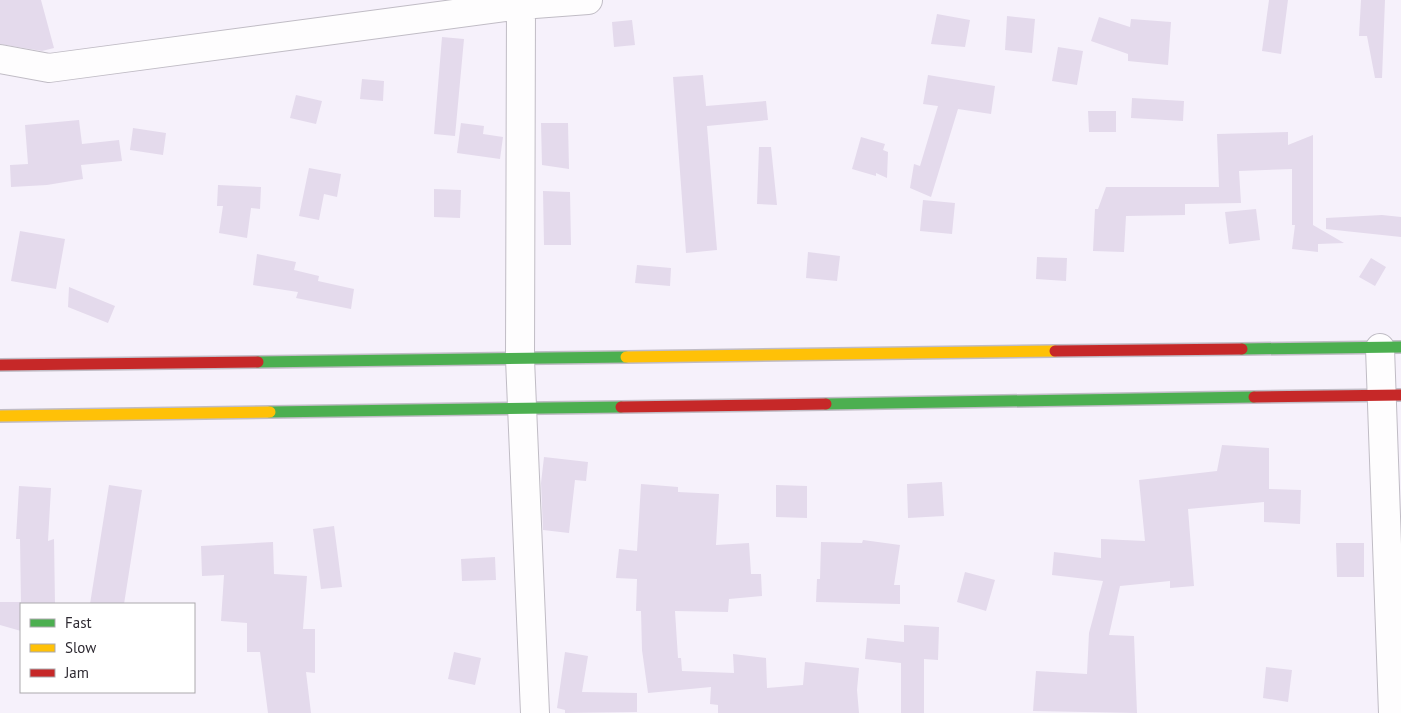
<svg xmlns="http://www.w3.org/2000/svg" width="1401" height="713" font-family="'PT Sans',sans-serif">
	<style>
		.building { fill: #e4daec }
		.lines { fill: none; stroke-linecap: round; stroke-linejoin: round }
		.street-casing { stroke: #c0bcc5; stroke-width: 30 }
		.fast-casing { stroke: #c0bcc5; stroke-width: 14 }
		.slow-casing { stroke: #c0bcc5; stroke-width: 14 }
		.jam-casing { stroke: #c0bcc5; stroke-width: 14 }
		.street { stroke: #fefdfe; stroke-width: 28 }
		.fast { stroke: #4caf50; stroke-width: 11 }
		.slow { stroke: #ffc107; stroke-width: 11 }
		.jam { stroke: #c62828; stroke-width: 11 }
	</style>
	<rect width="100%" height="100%" fill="#f6f1fb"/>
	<path class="building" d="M 0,0 L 41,0 L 54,48 L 42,51 L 0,44 Z
		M 1269,0 L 1288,0 L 1281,54 L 1262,51 Z
		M 1361,0 L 1385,0 L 1382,78 L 1375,78 L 1367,36 L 1359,36 Z
		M 937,14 L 970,20 L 965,47 L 931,44 Z
		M 1007,16 L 1035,19 L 1032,53 L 1005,50 Z
		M 1099,17 L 1130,27 L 1131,19 L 1171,22 L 1168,65 L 1128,61 L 1128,54 L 1091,41 Z
		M 632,20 L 635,45 L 614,47 L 612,22 Z
		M 442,37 L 464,39 L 455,136 L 434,134 Z
		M 1058,47 L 1083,51 L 1077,85 L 1052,81 Z
		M 703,75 L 706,106 L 766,101 L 768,120 L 707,126 L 717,250 L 686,253 L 673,77 Z
		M 928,75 L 995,86 L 991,114 L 958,109 L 931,197 L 910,188 L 914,164 L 920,166 L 938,106 L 923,104 Z
		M 362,79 L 384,81 L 383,101 L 360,99 Z
		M 296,95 L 322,101 L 316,124 L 290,118 Z
		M 1132,98 L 1184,101 L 1183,121 L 1131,118 Z
		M 1088,111 L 1116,111 L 1116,132 L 1089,132 Z
		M 79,120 L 82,144 L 119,140 L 122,161 L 81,165 L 83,179 L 47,185 L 11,187 L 10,165 L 28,164 L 25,125 Z
		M 461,123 L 484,126 L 483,134 L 503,137 L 500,159 L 457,153 Z
		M 541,123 L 568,123 L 569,169 L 542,165 Z
		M 133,128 L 166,133 L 163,155 L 130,150 Z
		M 1288,132 L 1288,145 L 1313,135 L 1313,225 L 1344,243 L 1318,244 L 1318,252 L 1292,249 L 1295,225 L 1292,225 L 1292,169 L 1239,171 L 1241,203 L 1185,204 L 1185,215 L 1126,216 L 1124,252 L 1093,251 L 1095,209 L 1098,209 L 1106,187 L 1219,187 L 1217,134 Z
		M 861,137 L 885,144 L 883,150 L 888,152 L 887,178 L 876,173 L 876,176 L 852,169 Z
		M 759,147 L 771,147 L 777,205 L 757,204 Z
		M 309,168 L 341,174 L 337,197 L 324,194 L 319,220 L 299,216 Z
		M 218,185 L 261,187 L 260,209 L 251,208 L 247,238 L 219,233 L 223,206 L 217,206 Z
		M 434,189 L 461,190 L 460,218 L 434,217 Z
		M 543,191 L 570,192 L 571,245 L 544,245 Z
		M 923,200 L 955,203 L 952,234 L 920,231 Z
		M 1256,209 L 1260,240 L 1229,244 L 1225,212 Z
		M 1382,215 L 1401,217 L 1401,237 L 1326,229 L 1326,218 Z
		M 20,231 L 65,239 L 56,289 L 11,281 Z
		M 808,252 L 840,256 L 837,281 L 806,278 Z
		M 257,254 L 296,262 L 294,270 L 319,276 L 318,281 L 354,289 L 351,309 L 296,298 L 298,292 L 253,285 Z
		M 1037,257 L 1067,258 L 1066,281 L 1036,279 Z
		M 1371,258 L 1386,267 L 1375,286 L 1359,277 Z
		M 637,265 L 671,268 L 670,286 L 635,283 Z
		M 69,287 L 115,306 L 108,323 L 68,307 Z
		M 1222,445 L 1269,448 L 1269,489 L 1301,490 L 1300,524 L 1264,522 L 1264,502 L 1188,509 L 1194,586 L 1170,588 L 1170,581 L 1120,586 L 1109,635 L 1134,636 L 1137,713 L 1033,711 L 1036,671 L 1087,674 L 1089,633 L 1103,581 L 1052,575 L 1054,552 L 1101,558 L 1101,539 L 1145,541 L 1139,480 L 1217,471 Z
		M 544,457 L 588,462 L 586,481 L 575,480 L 569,533 L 543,530 L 541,483 Z
		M 942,482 L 944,516 L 908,518 L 907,484 Z
		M 641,484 L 678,487 L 678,492 L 719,494 L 716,545 L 749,543 L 751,574 L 761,574 L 762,596 L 729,599 L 728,612 L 675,611 L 678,658 L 681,658 L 682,671 L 734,673 L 733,654 L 766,658 L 767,688 L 803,685 L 805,662 L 859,668 L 857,690 L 859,713 L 718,713 L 718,705 L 710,704 L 711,687 L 648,693 L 642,650 L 641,611 L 636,611 L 637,579 L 616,578 L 619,549 L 637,551 Z
		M 109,485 L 142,490 L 124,604 L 90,604 Z
		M 776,485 L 807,486 L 807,518 L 776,517 Z
		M 19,486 L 51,488 L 48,541 L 54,539 L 55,604 L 21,604 L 20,539 L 16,539 Z
		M 334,526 L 342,587 L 321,589 L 313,529 Z
		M 863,540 L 900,545 L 894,585 L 900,585 L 900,604 L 816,602 L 817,579 L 820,579 L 821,542 L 862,543 Z
		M 273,542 L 274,574 L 307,576 L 303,629 L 315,629 L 315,673 L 306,672 L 311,713 L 268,713 L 260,652 L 247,652 L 247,623 L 221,621 L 224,575 L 202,576 L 201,546 Z
		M 1336,543 L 1364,543 L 1364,577 L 1337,577 Z
		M 495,557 L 496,580 L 462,581 L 461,559 Z
		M 965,572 L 995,580 L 986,611 L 957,602 Z
		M 0,602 L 21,602 L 21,631 L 0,625 Z
		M 904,625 L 939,627 L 938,660 L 924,659 L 924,713 L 901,713 L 901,663 L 865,659 L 867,638 L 904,642 Z
		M 454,652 L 481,658 L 475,685 L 448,679 Z
		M 565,652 L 588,656 L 582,692 L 637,693 L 637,712 L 565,713 L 565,710 L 557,708 Z
		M 1266,667 L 1292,670 L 1288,702 L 1263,698 Z"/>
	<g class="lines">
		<defs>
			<path id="street" d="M 521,5 L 520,359 L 535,713
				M 0,59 L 49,68 L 521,5 L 588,0
				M 1380,348 L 1393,713"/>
			<path id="fast" d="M 1242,349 L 1401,347
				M 258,362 L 626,357
				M 826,404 L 1254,397
				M 270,412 L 621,407"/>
			<path id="slow" d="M 626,357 L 1055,351
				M 0,416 L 270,412"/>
			<path id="jam" d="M 1055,351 L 1242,349
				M 0,365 L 258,362
				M 1254,397 L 1401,395
				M 621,407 L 826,404"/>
		</defs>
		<use href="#street" class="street-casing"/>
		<use href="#fast" class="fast-casing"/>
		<use href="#slow" class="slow-casing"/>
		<use href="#jam" class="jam-casing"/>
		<use href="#street" class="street"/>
		<use href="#fast" class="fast"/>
		<use href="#slow" class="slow"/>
		<use href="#jam" class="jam"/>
	</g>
	<rect x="20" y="603" width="175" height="90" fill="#ffffff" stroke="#aba9ad"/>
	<rect x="30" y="619" width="25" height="8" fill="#4caf50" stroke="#aba9ad"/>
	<text x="65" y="628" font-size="15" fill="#2d2931">Fast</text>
	<rect x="30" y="644" width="25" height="8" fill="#ffc107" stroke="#aba9ad"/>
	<text x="65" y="653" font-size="15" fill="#2d2931">Slow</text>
	<rect x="30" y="669" width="25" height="8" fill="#c62828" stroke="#aba9ad"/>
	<text x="65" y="678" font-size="15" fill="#2d2931">Jam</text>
</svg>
